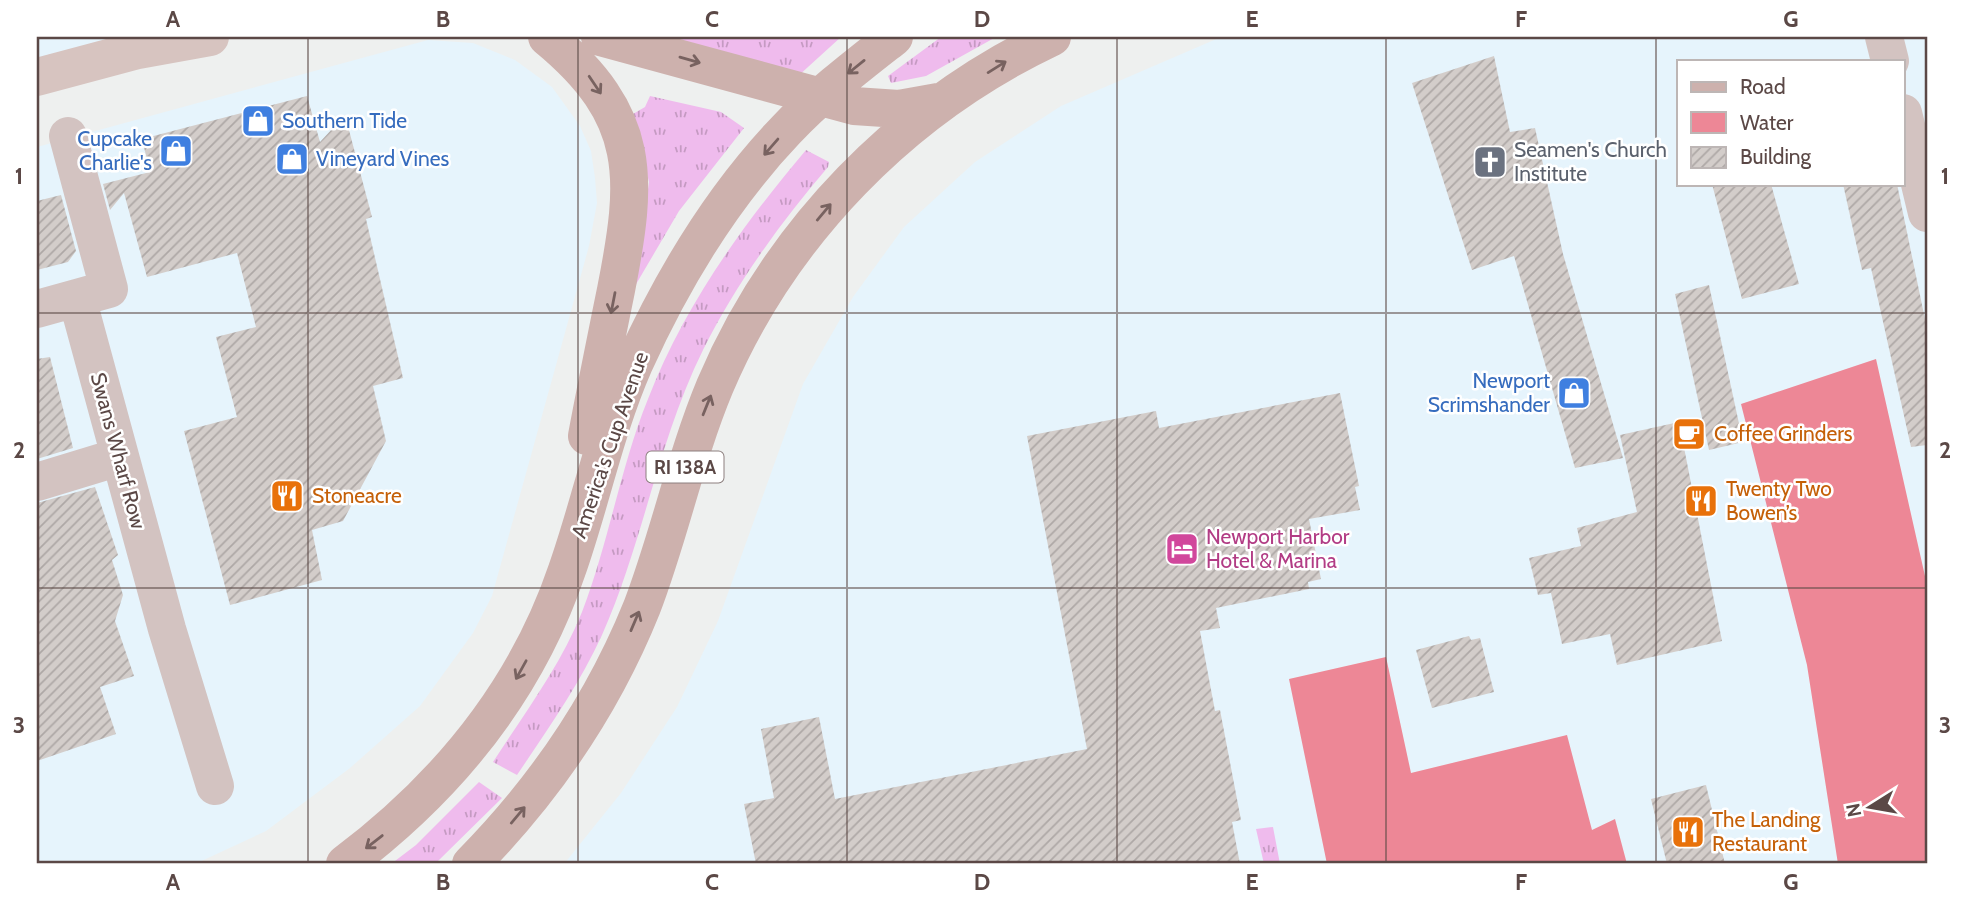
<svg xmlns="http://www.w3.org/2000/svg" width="1964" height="901" font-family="Cabin,sans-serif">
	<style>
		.commercial { fill: #e6f4fc; fill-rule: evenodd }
		.grass { fill: url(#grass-tufts) }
		.water { fill: #ed8796 }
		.building { fill: url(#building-hatch) }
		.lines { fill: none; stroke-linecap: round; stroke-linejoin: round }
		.street { stroke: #d3c3c1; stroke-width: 38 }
		.secondary { stroke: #d7c4c0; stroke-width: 38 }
		.primary { stroke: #cdb1ad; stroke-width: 38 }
		.oneway { stroke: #786260 }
		.grid { fill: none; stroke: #5b4846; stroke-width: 2; stroke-opacity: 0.55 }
		.labels { text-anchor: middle; stroke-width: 5; stroke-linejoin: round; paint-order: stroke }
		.shield { fill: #fff; stroke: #8c7f7e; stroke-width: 2 }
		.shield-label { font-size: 19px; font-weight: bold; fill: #5b4846 }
		.shop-label { font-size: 21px; fill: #366cbe; stroke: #fff; text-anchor: start }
		.worship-label { font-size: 21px; fill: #5b616d; stroke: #fff; text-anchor: start }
		.food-label { font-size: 21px; fill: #c56008; stroke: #fff; text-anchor: start }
		.street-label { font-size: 21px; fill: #5b4846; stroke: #fff }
		.hotel-label { font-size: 21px; fill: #b23c85; stroke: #fff; text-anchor: start }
		.neatline { fill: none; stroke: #5b4846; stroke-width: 2.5 }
		.grid-label { font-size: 23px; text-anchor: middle; font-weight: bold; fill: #5b4846 }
	</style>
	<defs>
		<pattern id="grass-tufts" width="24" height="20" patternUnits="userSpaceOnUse" patternTransform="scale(1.75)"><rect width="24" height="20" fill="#efbbed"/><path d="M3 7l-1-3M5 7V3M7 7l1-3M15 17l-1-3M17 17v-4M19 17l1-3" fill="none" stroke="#c59ac2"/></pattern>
		<pattern id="building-hatch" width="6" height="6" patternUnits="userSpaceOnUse" patternTransform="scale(1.75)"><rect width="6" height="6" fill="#d3cdca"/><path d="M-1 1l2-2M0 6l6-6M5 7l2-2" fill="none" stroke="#aea8a6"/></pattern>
	</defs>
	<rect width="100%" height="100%" fill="#eef0ef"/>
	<path class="commercial" d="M 37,37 L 132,37 L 37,62 Z
		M 1221,37 L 1927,37 L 1927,585 L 1876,359 L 1807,665 L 1838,864 L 1627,864 L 1615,819 L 1592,830 L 1473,758 L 1411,773 L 1386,657 L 1289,679 L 1327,864 L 564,864 L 621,793 L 677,707 L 718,621 L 803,384 L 853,297 L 904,227 L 975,162 L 1061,106 ZM 1679,61 L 1903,61 L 1903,184 L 1679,184 Z
		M 428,40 L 473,43 L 515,60 L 552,87 L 580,126 L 591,151 L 595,178 L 597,203 L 589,246 L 492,596 L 473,633 L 420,706 L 350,768 L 266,831 L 195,864 L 37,864 L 37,147 Z"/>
	<path class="grass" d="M 662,37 L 841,37 L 797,77 Z
		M 941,37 L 996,37 L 926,76 L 891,83 L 888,76 Z
		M 650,96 L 721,112 L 744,128 L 679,211 L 635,286 L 649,182 L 633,114 L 645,107 Z
		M 806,150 L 829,162 L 828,167 C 780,223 736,284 703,350 C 658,441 643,543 602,635 C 579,685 548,729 517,775 L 493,762 C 524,714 561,665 582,612 C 609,542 620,468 648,399 C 684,306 742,226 806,150 Z
		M 479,782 L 502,798 L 438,861 L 433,864 L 391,864 L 416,845 Z
		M 1273,827 L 1280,864 L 1264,864 L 1256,829 Z"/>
	<path class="water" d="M 1876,359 L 1927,585 L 1927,864 L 1838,864 L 1807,665 L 1741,404 Z
		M 1386,657 L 1411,773 L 1567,735 L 1592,830 L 1615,819 L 1627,864 L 1327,864 L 1289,679 Z"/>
	<path class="building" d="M 1494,56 L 1510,132 L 1535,128 L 1563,254 L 1623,458 L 1575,468 L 1514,256 L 1472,270 L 1412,83 Z
		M 307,96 L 320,142 L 345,115 L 372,217 L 366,219 L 403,378 L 373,386 L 386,441 L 343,521 L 312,530 L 322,580 L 230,605 L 184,431 L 237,417 L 216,337 L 256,327 L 237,253 L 147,277 L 124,193 L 110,210 L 103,184 L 150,172 L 142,139 Z
		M 1712,184 L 1771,184 L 1799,284 L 1742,299 Z
		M 1843,184 L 1897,184 L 1927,329 L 1927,445 L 1911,447 L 1871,268 L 1862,270 Z
		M 61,195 L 76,251 L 68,262 L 37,270 L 37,201 Z
		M 1709,285 L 1743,442 L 1709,450 L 1675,294 Z
		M 50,357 L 73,448 L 37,459 L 37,359 Z
		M 1340,393 L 1359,486 L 1355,487 L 1360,510 L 1309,519 L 1321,579 L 1308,582 L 1309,589 L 1216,608 L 1220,628 L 1200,631 L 1215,711 L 1220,710 L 1241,820 L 1232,822 L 1240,864 L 756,864 L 744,804 L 774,798 L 761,729 L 819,717 L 835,799 L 1087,749 L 1027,436 L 1156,411 L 1159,428 Z
		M 1679,422 L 1722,641 L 1617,665 L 1610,634 L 1562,644 L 1551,593 L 1538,595 L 1529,558 L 1581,546 L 1577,528 L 1637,512 L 1620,435 Z
		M 95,487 L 118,555 L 112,560 L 123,595 L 115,621 L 134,676 L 100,687 L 116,734 L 37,761 L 37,503 Z
		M 1469,636 L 1471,640 L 1480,638 L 1494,692 L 1432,708 L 1416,650 Z
		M 1706,785 L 1725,864 L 1667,864 L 1651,799 Z"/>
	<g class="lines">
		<path class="street" d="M 1884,37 L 1890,61
			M 1903,113 L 1927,213
			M 77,298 L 167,629 L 215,786
			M 37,309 L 109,289 L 68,136
			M 37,482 L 119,457"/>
		<path class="secondary" d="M 37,77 L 138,50 L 210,37"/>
		<path class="primary" d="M 547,37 C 643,116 638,178 616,290 C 606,339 596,388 587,436
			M 600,37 L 854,106 L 899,109 L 938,102
			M 345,864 C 446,788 526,691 567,570 C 591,502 605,430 634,364 C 672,280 722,197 786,130 C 819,95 857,66 894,37
			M 471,864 C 544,790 603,704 642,607 C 670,534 685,458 715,386 C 780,233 902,108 1052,37"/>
	</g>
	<defs><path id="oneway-shaft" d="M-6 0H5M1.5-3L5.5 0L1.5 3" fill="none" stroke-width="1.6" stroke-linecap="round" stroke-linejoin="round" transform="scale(1.75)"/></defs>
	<g class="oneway">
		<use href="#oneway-shaft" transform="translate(690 60) rotate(16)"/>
		<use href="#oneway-shaft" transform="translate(856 67) rotate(141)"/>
		<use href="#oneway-shaft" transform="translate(997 67) rotate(-32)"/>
		<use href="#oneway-shaft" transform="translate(595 85) rotate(56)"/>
		<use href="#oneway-shaft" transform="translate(771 147) rotate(131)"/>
		<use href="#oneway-shaft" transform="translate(824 212) rotate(-50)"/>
		<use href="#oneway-shaft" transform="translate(613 303) rotate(101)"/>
		<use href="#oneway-shaft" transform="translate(707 405) rotate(-68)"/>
		<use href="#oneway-shaft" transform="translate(635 621) rotate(-67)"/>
		<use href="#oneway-shaft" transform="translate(521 670) rotate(119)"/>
		<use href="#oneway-shaft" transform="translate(518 815) rotate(-50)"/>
		<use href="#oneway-shaft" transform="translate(374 842) rotate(142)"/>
	</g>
	<path class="grid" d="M 308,37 L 308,864M 578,37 L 578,864M 847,37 L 847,864M 1117,37 L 1117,864M 1386,37 L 1386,864M 1656,37 L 1656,864M 37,313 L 1927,313M 37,588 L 1927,588"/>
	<defs>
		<symbol id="shop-square" viewBox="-11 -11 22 22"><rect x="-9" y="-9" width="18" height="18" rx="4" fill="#3f7fe0" stroke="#fff"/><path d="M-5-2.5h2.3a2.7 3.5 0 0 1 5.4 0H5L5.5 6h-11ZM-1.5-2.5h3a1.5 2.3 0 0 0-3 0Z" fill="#fff"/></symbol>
		<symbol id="church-square" viewBox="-11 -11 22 22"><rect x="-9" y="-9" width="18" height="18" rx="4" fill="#6b7280" stroke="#fff"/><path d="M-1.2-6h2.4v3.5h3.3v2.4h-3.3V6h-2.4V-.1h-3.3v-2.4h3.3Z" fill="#fff"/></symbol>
		<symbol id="cafe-square" viewBox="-11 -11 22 22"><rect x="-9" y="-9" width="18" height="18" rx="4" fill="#e8710a" stroke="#fff"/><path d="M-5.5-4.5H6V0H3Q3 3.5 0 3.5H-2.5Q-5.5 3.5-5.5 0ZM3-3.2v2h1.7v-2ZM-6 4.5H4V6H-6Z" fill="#fff"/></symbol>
		<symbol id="restaurant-square" viewBox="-11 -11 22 22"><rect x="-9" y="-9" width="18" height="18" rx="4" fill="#e8710a" stroke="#fff"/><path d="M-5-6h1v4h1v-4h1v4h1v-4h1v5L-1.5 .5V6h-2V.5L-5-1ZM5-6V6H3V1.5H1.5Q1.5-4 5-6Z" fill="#fff"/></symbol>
		<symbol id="hotel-square" viewBox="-11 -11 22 22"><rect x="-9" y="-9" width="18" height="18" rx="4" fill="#d1479c" stroke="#fff"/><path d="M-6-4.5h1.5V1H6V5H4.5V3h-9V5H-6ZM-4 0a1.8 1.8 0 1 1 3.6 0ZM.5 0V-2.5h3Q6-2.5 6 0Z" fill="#fff"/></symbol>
	</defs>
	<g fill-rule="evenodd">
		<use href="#shop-square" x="239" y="102" width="38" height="38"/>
		<use href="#shop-square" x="157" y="132" width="38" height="38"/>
		<use href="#shop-square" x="273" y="140" width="38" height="38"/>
		<use href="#church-square" x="1471" y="143" width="38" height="38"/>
		<use href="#shop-square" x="1555" y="374" width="38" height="38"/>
		<use href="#cafe-square" x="1670" y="415" width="38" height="38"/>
		<use href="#restaurant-square" x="268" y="477" width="38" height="38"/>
		<use href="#restaurant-square" x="1682" y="482" width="38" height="38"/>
		<use href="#hotel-square" x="1163" y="530" width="38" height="38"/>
		<use href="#restaurant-square" x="1669" y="813" width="38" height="38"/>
	</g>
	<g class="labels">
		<rect class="shield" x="646.5" y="451.5" width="77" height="31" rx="5"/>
		<g class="shield-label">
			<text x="685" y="474">RI 138A</text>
		</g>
		<g class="shop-label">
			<text x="282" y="128">Southern Tide</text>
			<text x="152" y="146" text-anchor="end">Cupcake<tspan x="152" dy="24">Charlie's</tspan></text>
			<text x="316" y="166">Vineyard Vines</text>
			<text x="1550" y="388" text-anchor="end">Newport<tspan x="1550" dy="24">Scrimshander</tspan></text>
		</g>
		<g class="worship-label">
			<text x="1514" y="157">Seamen's Church<tspan x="1514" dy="24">Institute</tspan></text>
		</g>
		<g class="food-label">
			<text x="1714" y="441">Coffee Grinders</text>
			<text x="1726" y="496">Twenty Two<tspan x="1726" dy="24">Bowen’s</tspan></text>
			<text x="312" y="503">Stoneacre</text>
			<text x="1712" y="827">The Landing<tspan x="1712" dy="24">Restaurant</tspan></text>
		</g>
		<g class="street-label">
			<text transform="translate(610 445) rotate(-71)" y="7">America's Cup Avenue</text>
			<text transform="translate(118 451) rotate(75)" y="7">Swans Wharf Row</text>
		</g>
		<g class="hotel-label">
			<text x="1206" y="544">Newport Harbor<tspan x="1206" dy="24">Hotel &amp; Marina</tspan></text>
		</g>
	</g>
	<rect width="1964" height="901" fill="none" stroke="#ffffff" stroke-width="77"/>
	<rect x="1677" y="60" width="228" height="126" fill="#ffffff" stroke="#bdb6b5" stroke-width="2"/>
	<rect x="1691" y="82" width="35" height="10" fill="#cdb1ad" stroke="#bdb6b5" stroke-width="2"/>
	<text x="1740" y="94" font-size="21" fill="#5b4846">Road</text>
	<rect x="1691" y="112" width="35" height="21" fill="#ed8796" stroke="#bdb6b5" stroke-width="2"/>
	<text x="1740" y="130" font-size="21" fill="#5b4846">Water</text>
	<rect x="1691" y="147" width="35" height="21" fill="url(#building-hatch)" stroke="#bdb6b5" stroke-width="2"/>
	<text x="1740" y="164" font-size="21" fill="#5b4846">Building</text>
	<g transform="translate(1870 807) rotate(259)" stroke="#ffffff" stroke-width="5" paint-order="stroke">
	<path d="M0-5L12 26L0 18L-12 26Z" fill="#5b4846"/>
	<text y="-10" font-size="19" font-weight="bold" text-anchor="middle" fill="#5b4846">N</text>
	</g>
	<rect x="38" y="38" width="1888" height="824" class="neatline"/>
	<g class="grid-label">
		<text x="173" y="27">A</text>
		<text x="443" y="27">B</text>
		<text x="712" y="27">C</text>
		<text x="982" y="27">D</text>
		<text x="1252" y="27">E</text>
		<text x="1521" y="27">F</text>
		<text x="1791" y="27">G</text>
		<text x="19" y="184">1</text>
		<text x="1945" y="184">1</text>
		<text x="19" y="458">2</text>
		<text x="1945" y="458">2</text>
		<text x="19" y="733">3</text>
		<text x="1945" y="733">3</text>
		<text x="173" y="890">A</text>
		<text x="443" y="890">B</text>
		<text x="712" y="890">C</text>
		<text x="982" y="890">D</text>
		<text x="1252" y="890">E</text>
		<text x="1521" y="890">F</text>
		<text x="1791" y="890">G</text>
	</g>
</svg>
